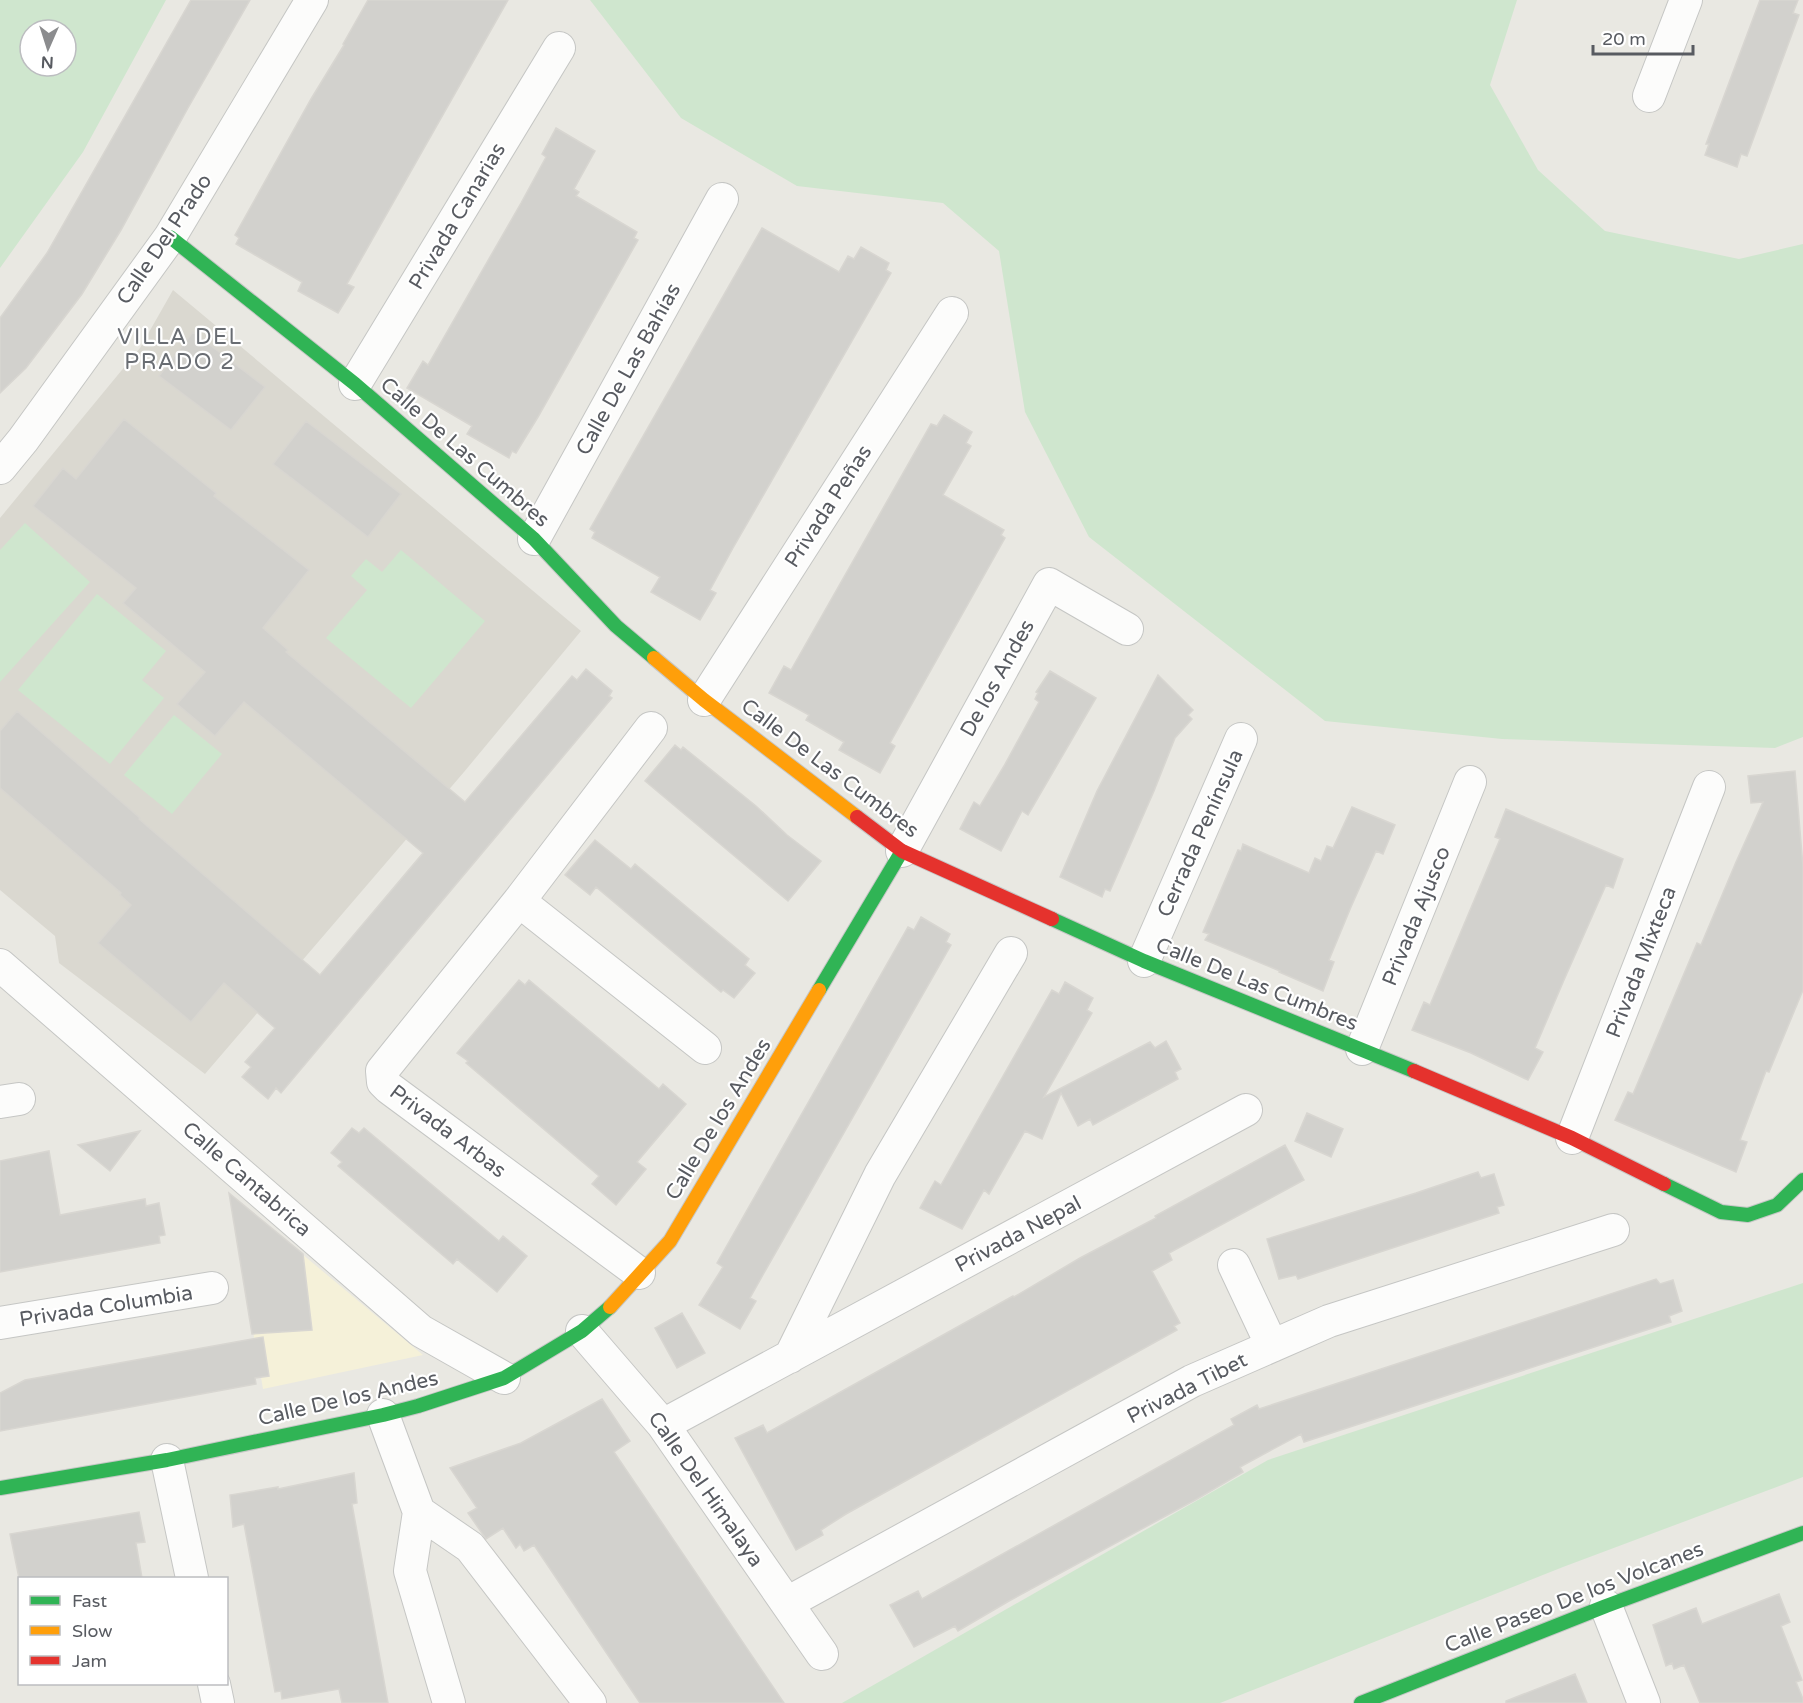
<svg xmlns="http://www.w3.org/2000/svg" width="1803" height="1703" font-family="'Varela Round',sans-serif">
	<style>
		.commercial { fill: #f5f1d9 }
		.education { fill: #dad8d0 }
		.green { fill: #cfe6ce; fill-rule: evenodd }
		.building { fill: #d2d1cd; stroke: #d8d6d1; stroke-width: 1.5 }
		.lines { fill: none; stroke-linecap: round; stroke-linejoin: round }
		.street-casing { stroke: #c5c6c4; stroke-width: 34 }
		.fast-casing { stroke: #c6c7c6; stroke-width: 16 }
		.slow-casing { stroke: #c6c7c6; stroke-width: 16 }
		.jam-casing { stroke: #c6c7c6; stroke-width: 16 }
		.street { stroke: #fcfcfb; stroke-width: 32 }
		.fast { stroke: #30b455; stroke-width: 14 }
		.slow { stroke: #ff9f0a; stroke-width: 14 }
		.jam { stroke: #e5322d; stroke-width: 14 }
		.labels { text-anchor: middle; stroke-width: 4.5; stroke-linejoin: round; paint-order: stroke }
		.street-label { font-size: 21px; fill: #585b61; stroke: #fff }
		.neighbourhood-label { font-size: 22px; letter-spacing: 1.5px; fill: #696d73; stroke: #fff }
	</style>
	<rect width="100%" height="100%" fill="#e9e8e2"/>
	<path class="commercial" d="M 229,1193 L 423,1355 L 263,1389 Z"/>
	<path class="education" d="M 173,290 L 581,631 L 464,772 L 205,1074 L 59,963 L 55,936 L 0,890 L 0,518 L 140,348 Z"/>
	<path class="green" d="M 0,0 L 166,0 L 83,152 L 0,268 ZM 30,30 L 66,30 L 66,66 L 30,66 Z
		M 590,0 L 1517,0 L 1490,85 L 1538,170 L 1605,231 L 1739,259 L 1803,244 L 1803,737 L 1775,748 L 1502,739 L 1325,721 L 1089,537 L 1025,412 L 999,251 L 943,203 L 797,186 L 681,118 Z
		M 25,523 L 90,582 L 0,682 L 0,550 Z
		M 401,550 L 485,621 L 411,708 L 326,638 L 367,590 L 351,576 L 366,559 L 382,572 Z
		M 97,594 L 166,651 L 142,680 L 164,698 L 110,764 L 18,690 Z
		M 174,715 L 222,754 L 172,814 L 124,775 Z
		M 1803,1283 L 1803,1477 L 1563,1567 L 1220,1703 L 842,1703 L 1268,1460 Z"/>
	<path class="building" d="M 191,0 L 250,0 L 188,108 L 121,230 L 82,294 L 26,368 L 0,393 L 0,318 L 47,253 Z
		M 368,0 L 508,0 L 347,284 L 354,287 L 338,313 L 298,291 L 302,282 L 236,244 L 239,238 L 235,235 L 311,99 L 344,45 L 343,44 Z
		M 1760,0 L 1798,0 L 1793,13 L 1799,15 L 1747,156 L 1741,154 L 1737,167 L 1705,155 L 1709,144 L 1706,144 Z
		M 556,128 L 595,151 L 574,189 L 579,192 L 576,196 L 637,232 L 634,238 L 638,240 L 538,417 L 516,453 L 512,451 L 509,458 L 467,434 L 472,426 L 407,388 L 423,361 L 428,365 L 521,203 L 546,157 L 542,154 Z
		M 762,228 L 839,272 L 848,256 L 854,259 L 861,247 L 889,263 L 886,270 L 891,273 L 733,548 L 710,590 L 716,593 L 700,620 L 651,592 L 660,577 L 592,538 L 595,532 L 590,529 Z
		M 193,332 L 265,387 L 231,430 L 159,376 Z
		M 944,415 L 972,432 L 966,443 L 971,446 L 943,495 L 1004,530 L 1001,535 L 1005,538 L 890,743 L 895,746 L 880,773 L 839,750 L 844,742 L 806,720 L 809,715 L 769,693 L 784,666 L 791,670 L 931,424 L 937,426 Z
		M 124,419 L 216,493 L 214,496 L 309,570 L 263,628 L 288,650 L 286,652 L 465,802 L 572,676 L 577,680 L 586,669 L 612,691 L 609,696 L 612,698 L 281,1093 L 276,1088 L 268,1099 L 242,1077 L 251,1067 L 245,1062 L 275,1028 L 224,983 L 191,1022 L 98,943 L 131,905 L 120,895 L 121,893 L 0,788 L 0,731 L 17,711 L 140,818 L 139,819 L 320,975 L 423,853 L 244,702 L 215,736 L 177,704 L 205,672 L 123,603 L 136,588 L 33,506 L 63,468 L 76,479 Z
		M 306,421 L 401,494 L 368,537 L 273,464 Z
		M 1050,671 L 1096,698 L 1028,815 L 1022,811 L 1001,851 L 960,829 L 974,802 L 980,806 L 1004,766 L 1039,702 L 1035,699 L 1038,693 L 1036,692 Z
		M 1158,675 L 1193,710 L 1188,715 L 1192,719 L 1175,738 L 1154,791 L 1110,891 L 1105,889 L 1102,897 L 1060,877 L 1097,791 Z
		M 675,745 L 681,750 L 683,747 L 756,806 L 787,835 L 821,861 L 788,901 L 645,781 Z
		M 1795,771 L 1803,867 L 1803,990 L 1769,1072 L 1766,1071 L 1740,1140 L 1747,1142 L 1736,1172 L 1615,1120 L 1628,1092 L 1633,1094 L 1697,943 L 1701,945 L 1736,862 L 1763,802 L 1751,803 L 1748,776 Z
		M 1352,807 L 1395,825 L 1383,854 L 1376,851 L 1351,907 L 1329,960 L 1334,962 L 1323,991 L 1279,972 L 1280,971 L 1205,940 L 1209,934 L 1203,932 L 1238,850 L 1241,851 L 1243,844 L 1309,873 L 1315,858 L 1321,861 L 1327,846 L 1333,848 Z
		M 1506,809 L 1623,859 L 1613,888 L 1606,885 L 1564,980 L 1535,1048 L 1543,1052 L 1528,1080 L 1471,1053 L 1412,1030 L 1424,1002 L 1430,1005 L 1500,839 L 1495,837 Z
		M 595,840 L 631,869 L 635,864 L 749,959 L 745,965 L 755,973 L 734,998 L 723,990 L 721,992 L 596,887 L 590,895 L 565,875 Z
		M 921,917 L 950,934 L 946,942 L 951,945 L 764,1273 L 750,1298 L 756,1301 L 740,1329 L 699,1305 L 723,1267 L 717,1263 L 908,927 L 914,930 Z
		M 519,980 L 525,985 L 529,980 L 659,1089 L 663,1084 L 686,1104 L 637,1162 L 646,1169 L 616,1205 L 592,1184 L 599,1176 L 466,1063 L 468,1061 L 457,1053 Z
		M 1065,982 L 1093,998 L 1087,1010 L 1092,1013 L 1044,1097 L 1150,1042 L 1155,1048 L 1166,1041 L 1181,1069 L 1175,1072 L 1178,1079 L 1093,1125 L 1090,1119 L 1078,1126 L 1061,1093 L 1042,1139 L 1025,1131 L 989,1194 L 984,1190 L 962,1229 L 920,1208 L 935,1181 L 941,1185 L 1052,990 L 1059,994 Z
		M 1307,1113 L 1343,1129 L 1331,1157 L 1295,1141 Z
		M 352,1128 L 359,1133 L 364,1128 L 499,1241 L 503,1236 L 527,1256 L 497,1292 L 457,1259 L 453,1264 L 338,1166 L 342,1162 L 331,1153 Z
		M 140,1131 L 110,1171 L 78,1145 Z
		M 1285,1145 L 1304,1180 L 1169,1253 L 1172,1260 L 1152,1271 L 1180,1323 L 1174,1326 L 1177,1330 L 846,1514 L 821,1530 L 823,1535 L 796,1550 L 735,1438 L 763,1425 L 767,1433 L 1013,1296 L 1014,1297 L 1080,1258 L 1156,1218 L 1155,1216 Z
		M 49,1151 L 60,1215 L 145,1199 L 146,1206 L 159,1203 L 165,1235 L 159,1236 L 160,1243 L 0,1272 L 0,1161 Z
		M 1478,1172 L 1481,1178 L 1494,1174 L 1504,1205 L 1497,1207 L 1499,1213 L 1298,1279 L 1296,1275 L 1279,1279 L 1267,1239 L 1416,1193 Z
		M 229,1193 L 303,1254 L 312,1330 L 252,1334 Z
		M 1656,1279 L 1660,1284 L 1673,1280 L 1682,1311 L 1669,1316 L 1671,1322 L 1304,1442 L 1301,1434 L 1240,1467 L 1243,1472 L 1197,1499 L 1009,1601 L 958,1631 L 955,1626 L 914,1647 L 890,1605 L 918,1591 L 922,1599 L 1234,1425 L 1231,1419 L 1257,1405 L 1259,1409 Z
		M 682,1313 L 705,1353 L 677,1368 L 655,1328 Z
		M 263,1337 L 269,1376 L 255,1378 L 256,1384 L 0,1431 L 0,1393 L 25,1380 Z
		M 602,1399 L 630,1441 L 614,1452 L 784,1703 L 640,1703 L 534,1545 L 524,1551 L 520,1544 L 516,1548 L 503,1528 L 486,1539 L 468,1513 L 477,1508 L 450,1468 L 521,1443 Z
		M 354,1473 L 357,1503 L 352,1504 L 388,1703 L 342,1703 L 339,1689 L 282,1699 L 281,1691 L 275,1692 L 244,1524 L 233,1527 L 230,1495 L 278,1487 L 278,1489 Z
		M 139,1512 L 145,1542 L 136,1543 L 142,1578 L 19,1578 L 10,1534 Z
		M 1779,1594 L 1790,1622 L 1781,1626 L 1802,1680 L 1796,1682 L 1803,1699 L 1803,1703 L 1700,1703 L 1684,1665 L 1674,1669 L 1672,1663 L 1666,1666 L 1653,1625 L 1696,1608 L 1702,1624 Z
		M 1575,1674 L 1587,1703 L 1506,1703 L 1506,1701 Z"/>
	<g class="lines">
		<defs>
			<path id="street" d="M 1649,96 L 1686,0
				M 355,384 L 559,48
				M 0,468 L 23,440 L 170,237 L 312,0
				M 534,539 L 722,199
				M 704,700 L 952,313
				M 902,851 L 1049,584 L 1127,629
				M 519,901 L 705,1048
				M 1144,961 L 1241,739
				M 0,965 L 421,1331 L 504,1378
				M 1362,1049 L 1470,782
				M 0,1102 L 19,1099
				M 1572,1138 L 1709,787
				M 1234,1265 L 1272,1346
				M 639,1273 L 389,1088 L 383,1082 L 382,1071 L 519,901 L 651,728
				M 0,1323 L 212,1288
				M 582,1331 L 663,1425 L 822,1654
				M 790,1357 L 880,1175 L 1011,953
				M 383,1415 L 419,1512 L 410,1571 L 449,1703
				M 663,1425 L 1246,1110
				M 167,1460 L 192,1578
				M 419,1512 L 470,1547 L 590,1703
				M 787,1603 L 1192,1381 L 1329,1321 L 1613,1230
				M 1606,1606 L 1644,1703
				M 214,1684 L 218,1703"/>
			<path id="fast" d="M 170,237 L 355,384 L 534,539 L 616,626 L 654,658
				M 1052,919 L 1144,961 L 1414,1071
				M 819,990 L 902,851
				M 1664,1184 L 1721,1212 L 1748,1215 L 1777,1205 L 1803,1180
				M 0,1488 L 167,1460 L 383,1415 L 418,1406 L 504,1378 L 582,1331 L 610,1307
				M 1361,1703 L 1606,1606 L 1803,1533"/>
			<path id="slow" d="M 654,658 L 704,700 L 857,817
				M 610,1307 L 670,1241 L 819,990"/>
			<path id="jam" d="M 857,817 L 902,851 L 1052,919
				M 1414,1071 L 1572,1138 L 1664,1184"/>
		</defs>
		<use href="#street" class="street-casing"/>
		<use href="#fast" class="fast-casing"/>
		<use href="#slow" class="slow-casing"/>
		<use href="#jam" class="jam-casing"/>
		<use href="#street" class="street"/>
		<use href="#fast" class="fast"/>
		<use href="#slow" class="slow"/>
		<use href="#jam" class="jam"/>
	</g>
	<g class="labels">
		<g class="street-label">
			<text transform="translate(457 216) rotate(-59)" y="7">Privada Canarias</text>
			<text transform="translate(164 239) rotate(-56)" y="7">Calle Del Prado</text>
			<text transform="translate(628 369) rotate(-61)" y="7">Calle De Las Bahías</text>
			<text transform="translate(465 452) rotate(41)" y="7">Calle De Las Cumbres</text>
			<text transform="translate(828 506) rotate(-57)" y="7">Privada Peñas</text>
			<text transform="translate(997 678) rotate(-61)" y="7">De los Andes</text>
			<text transform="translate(830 768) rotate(37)" y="7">Calle De Las Cumbres</text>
			<text transform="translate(1200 833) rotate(-66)" y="7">Cerrada Península</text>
			<text transform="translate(1416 916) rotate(-68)" y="7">Privada Ajusco</text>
			<text transform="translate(1641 962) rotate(-69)" y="7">Privada Mixteca</text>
			<text transform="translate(1257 984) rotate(22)" y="7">Calle De Las Cumbres</text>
			<text transform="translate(718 1119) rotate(-59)" y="7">Calle De los Andes</text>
			<text transform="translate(448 1131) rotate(37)" y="7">Privada Arbas</text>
			<text transform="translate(247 1179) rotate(41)" y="7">Calle Cantabrica</text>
			<text transform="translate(1018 1234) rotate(-28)" y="7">Privada Nepal</text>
			<text transform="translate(106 1306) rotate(-9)" y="7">Privada Columbia</text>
			<text transform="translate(1187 1388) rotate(-27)" y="7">Privada Tibet</text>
			<text transform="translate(348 1398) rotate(-13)" y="7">Calle De los Andes</text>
			<text transform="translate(706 1489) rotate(55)" y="7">Calle Del Himalaya</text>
			<text transform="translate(1574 1597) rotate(-21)" y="7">Calle Paseo De los Volcanes</text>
		</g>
		<g class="neighbourhood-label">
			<text x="180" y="344">VILLA DEL<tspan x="180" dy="25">PRADO 2</tspan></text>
		</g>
	</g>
	<rect x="18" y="1577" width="210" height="108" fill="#ffffff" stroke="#bcbdc0" stroke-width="1.5"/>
	<rect x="30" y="1596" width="30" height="9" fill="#30b455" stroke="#bcbdc0" stroke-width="1.5"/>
	<text x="72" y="1607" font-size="18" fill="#585b61">Fast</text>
	<rect x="30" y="1626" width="30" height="9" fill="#ff9f0a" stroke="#bcbdc0" stroke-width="1.5"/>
	<text x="72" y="1637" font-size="18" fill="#585b61">Slow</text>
	<rect x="30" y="1656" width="30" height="9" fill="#e5322d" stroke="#bcbdc0" stroke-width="1.5"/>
	<text x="72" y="1667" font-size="18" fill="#585b61">Jam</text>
	<g transform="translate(48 48) rotate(183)"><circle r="28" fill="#ffffff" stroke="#bcbdc0" stroke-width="1.5"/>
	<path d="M0-4.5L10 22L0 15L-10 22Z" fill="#8b8c8e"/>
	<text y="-9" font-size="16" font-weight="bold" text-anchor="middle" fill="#585b61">N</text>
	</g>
	<path d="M1593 45v9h100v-9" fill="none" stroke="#585b61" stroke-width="3"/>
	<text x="1602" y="45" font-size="18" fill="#585b61" stroke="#ffffff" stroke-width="4.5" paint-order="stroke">20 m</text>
</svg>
